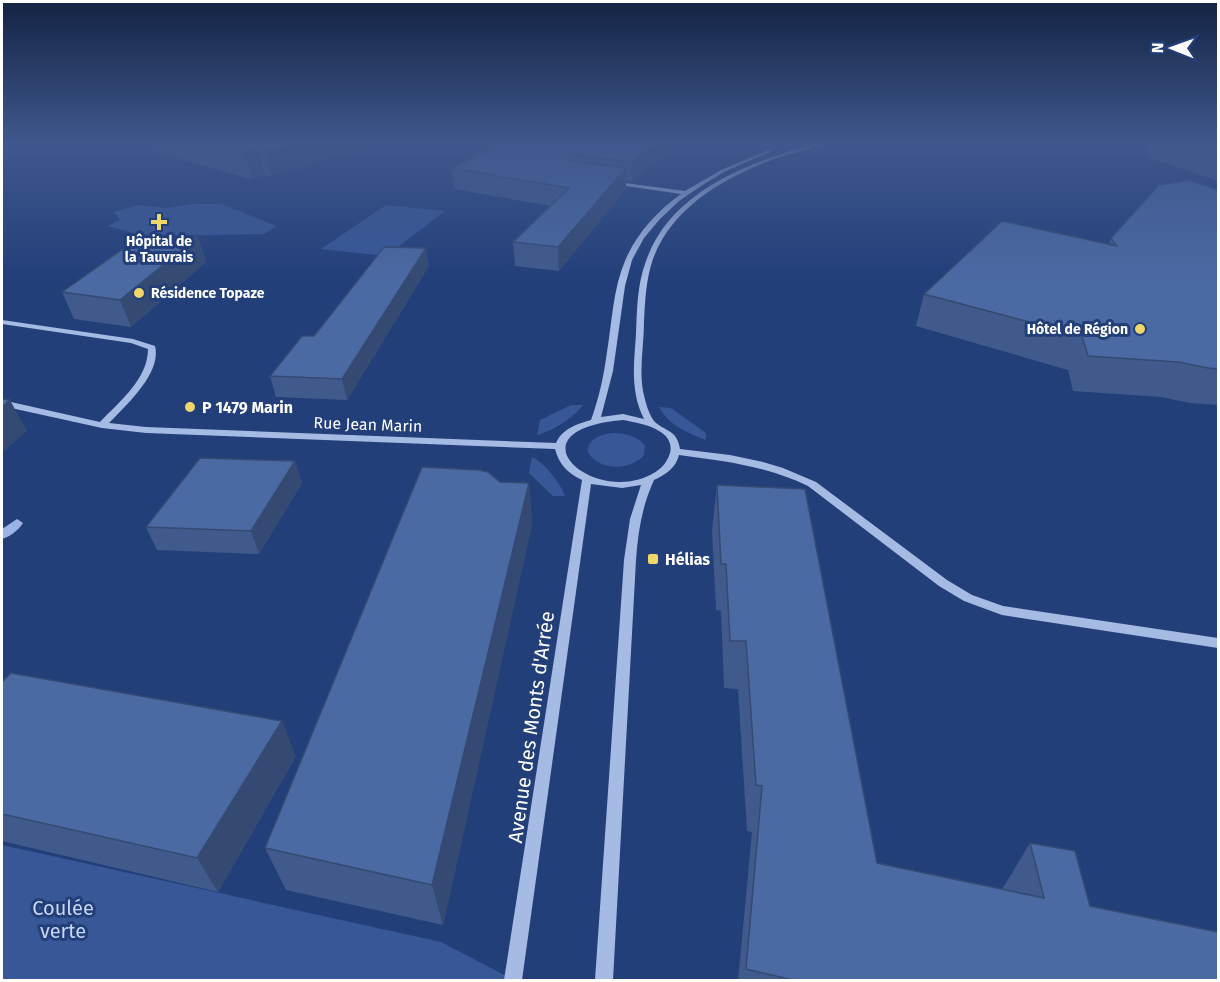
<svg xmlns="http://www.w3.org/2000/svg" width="1220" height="982" font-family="'Fira Sans',sans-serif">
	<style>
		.green { fill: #375797 }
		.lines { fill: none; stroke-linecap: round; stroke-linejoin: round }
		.stream { fill: #9ab4e5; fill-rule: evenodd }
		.minor { fill: #a6bbe4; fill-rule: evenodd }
		.wall { fill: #405a8c }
		.shaded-wall { fill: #344a72 }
		.building { fill: #4b69a3; stroke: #344a72; stroke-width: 1.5 }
		.poi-dot { fill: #efd769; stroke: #233f7a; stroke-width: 2 }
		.labels { text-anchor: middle; stroke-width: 6; stroke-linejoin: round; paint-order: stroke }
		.far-poi-label { font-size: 14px; font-weight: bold; fill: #fff; stroke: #233f7a }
		.poi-label { font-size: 16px; font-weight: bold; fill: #fff; stroke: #233f7a; text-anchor: start }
		.street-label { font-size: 16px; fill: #fff; stroke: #233f7a }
		.near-street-label { font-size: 20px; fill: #fff; stroke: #233f7a }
		.near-park-label { font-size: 20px; fill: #c8d7f4; stroke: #233f7a }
	</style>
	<rect width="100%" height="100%" fill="#233f7a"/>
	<path class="green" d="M 194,204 L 222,204 L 276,226 L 264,234 L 143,236 L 108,226 L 120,220 L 114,212 L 138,205 L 166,208 Z
		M 386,205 L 445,211 L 386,256 L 321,249 Z
		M 571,405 L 583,405 C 573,418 553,431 537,435 L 540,420 Z
		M 659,407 L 671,408 L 706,433 L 706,440 C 688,433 669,426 659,407 Z
		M 611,433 C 624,433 637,435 645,446 L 644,455 C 631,471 598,471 588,452 C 587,439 600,435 611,433 Z
		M 532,457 C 544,462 561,484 565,496 L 553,496 L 529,473 Z
		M 2,845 L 441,942 L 514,980 L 2,980 Z"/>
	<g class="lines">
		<path class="stream" d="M 17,519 L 23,523 C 19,530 9,537 2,539 L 2,529 Z"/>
		<path class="minor" d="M 820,142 L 829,142 C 812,149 794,152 777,158 C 727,176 672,206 653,259 C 646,279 645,301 644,322 C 644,345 639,368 643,391 C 645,400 648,413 654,421 C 665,432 677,429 680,449 L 730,455 L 763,462 L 783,468 L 816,482 L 947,580 L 972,595 L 1003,606 L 1218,638 L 1218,648 L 1002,615 L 964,601 L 939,586 L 808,486 C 767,466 724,461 679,455 C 676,468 665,475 654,480 C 642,506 638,532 636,560 L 613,980 L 595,980 L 624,560 L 630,519 L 641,485 L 622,488 L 591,484 L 522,980 L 504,980 L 582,480 C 567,473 559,464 555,449 L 146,433 L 102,428 L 2,406 L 2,400 L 100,422 C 119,402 148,379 148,349 L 131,343 L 2,324 L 2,320 L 133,339 L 155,346 C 162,373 126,405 109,423 L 146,427 L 556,443 C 562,429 577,424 591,420 C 599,398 604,375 607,352 C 612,322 613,289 625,261 C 636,234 658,210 681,194 L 612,184 L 610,181 L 685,191 L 721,170 L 768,150 L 772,151 L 724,172 L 701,186 L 679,201 L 660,219 L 644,238 L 632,260 L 625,286 L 613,371 L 601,417 L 623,414 L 644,419 C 630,391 634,364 636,334 C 637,310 637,285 646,261 C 671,189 753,161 820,142 ZM 623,420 C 639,423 676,429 670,453 C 668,460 663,467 657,471 C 597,511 504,430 623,420 Z"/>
	</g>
	<path class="wall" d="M 152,142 L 368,142 L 368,146 L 271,176 L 265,175 L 251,179 L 155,152 Z
		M 496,142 L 678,142 L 632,182 L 626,181 L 626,189 L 559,271 L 515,266 L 513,242 L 551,206 L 454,189 L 452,168 L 496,146 Z
		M 1149,142 L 1218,142 L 1218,181 L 1145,156 Z
		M 1218,190 L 1218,405 L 1190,403 L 1161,397 L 1073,391 L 1068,370 L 916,326 L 924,294 L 1109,244 L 1111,238 Z
		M 198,237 L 206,262 L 131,327 L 74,319 L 62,292 Z
		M 429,266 L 347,400 L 276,397 L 270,376 L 314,336 Z
		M 295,461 L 302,483 L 259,554 L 157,550 L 146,527 Z
		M 500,482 L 529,483 L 532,524 L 443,925 L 286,890 L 265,848 Z
		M 717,485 L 877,863 L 1003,889 L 1003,888 L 1030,843 L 1090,906 L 1218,981 L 738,981 L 752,832 L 747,831 L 738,689 L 724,688 L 721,611 L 716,610 L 712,531 Z
		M 2,682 L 296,756 L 218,892 L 2,841 Z"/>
	<path class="shaded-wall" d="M 294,142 L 368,142 L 368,146 L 271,176 L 265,151 Z
		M 656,142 L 678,142 L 632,182 L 632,162 Z
		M 258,149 L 265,175 L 251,179 L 244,153 Z
		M 626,168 L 626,189 L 559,271 L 558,247 Z
		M 198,237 L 206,262 L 131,327 L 120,300 Z
		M 426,248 L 429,266 L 347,400 L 342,379 Z
		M 10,400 L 27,431 L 2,453 L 2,407 Z
		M 295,461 L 302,483 L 259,554 L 251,531 Z
		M 529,483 L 532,524 L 443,925 L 432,885 Z
		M 282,721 L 296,756 L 218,892 L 197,858 Z"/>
	<path class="building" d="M 203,142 L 294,142 L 265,151 L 258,149 L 244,153 Z
		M 504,142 L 656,142 L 632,162 L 568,154 L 571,161 L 626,168 L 558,247 L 513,242 L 569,188 L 452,168 Z
		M 1180,142 L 1218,142 L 1218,154 Z
		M 1189,180 L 1218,190 L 1218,369 L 1208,368 L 1178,362 L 1088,356 L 1082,336 L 924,294 L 1002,221 L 1117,246 L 1111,238 L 1159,185 Z
		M 198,237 L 120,300 L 62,292 L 134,241 Z
		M 384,247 L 426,248 L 342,379 L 270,376 L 302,336 L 314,336 Z
		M 2,399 L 10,400 L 2,407 Z
		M 200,458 L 295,461 L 251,531 L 146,527 Z
		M 422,467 L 478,470 L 488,472 L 500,482 L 529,483 L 432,885 L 265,848 Z
		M 717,485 L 805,489 L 877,863 L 1044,898 L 1030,843 L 1075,851 L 1090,906 L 1218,932 L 1218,981 L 798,981 L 746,969 L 762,786 L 756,785 L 746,641 L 730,641 L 726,564 L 721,564 Z
		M 11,673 L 282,721 L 197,858 L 2,814 L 2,682 Z"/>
	<linearGradient id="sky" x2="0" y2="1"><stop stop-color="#132343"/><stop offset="0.51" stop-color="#3f588d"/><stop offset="1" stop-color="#3f588d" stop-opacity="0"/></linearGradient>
	<rect width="1220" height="280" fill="url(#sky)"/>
	<g class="poi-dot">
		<path d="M156 213h6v6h6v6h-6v6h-6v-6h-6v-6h6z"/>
		<circle cx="139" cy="293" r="6"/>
		<circle cx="1140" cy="329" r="6"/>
		<circle cx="190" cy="407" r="6"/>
		<rect x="647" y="553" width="12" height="12" rx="3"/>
	</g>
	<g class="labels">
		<g class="far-poi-label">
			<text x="159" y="246">Hôpital de<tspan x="159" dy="16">la Tauvrais</tspan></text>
			<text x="151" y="298" text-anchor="start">Résidence Topaze</text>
			<text x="1128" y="334" text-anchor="end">Hôtel de Région</text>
		</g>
		<g class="poi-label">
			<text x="202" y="413">P 1479 Marin</text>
			<text x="665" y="565">Hélias</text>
		</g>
		<g class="street-label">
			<text transform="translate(368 424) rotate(2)" y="6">Rue Jean Marin</text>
		</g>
		<g class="near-street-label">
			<text transform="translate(531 727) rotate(-82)" y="7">Avenue des Monts d'Arrée</text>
		</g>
		<g class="near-park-label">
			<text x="63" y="915">Coulée<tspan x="63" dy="23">verte</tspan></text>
		</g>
	</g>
	<rect width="1220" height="982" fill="none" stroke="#ffffff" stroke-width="6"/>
	<g transform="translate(1172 48) rotate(271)" stroke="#233f7a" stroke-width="4.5" paint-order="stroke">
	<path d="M0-4.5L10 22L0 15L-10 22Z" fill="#ffffff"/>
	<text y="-9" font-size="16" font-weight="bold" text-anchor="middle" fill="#ffffff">N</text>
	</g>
</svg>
